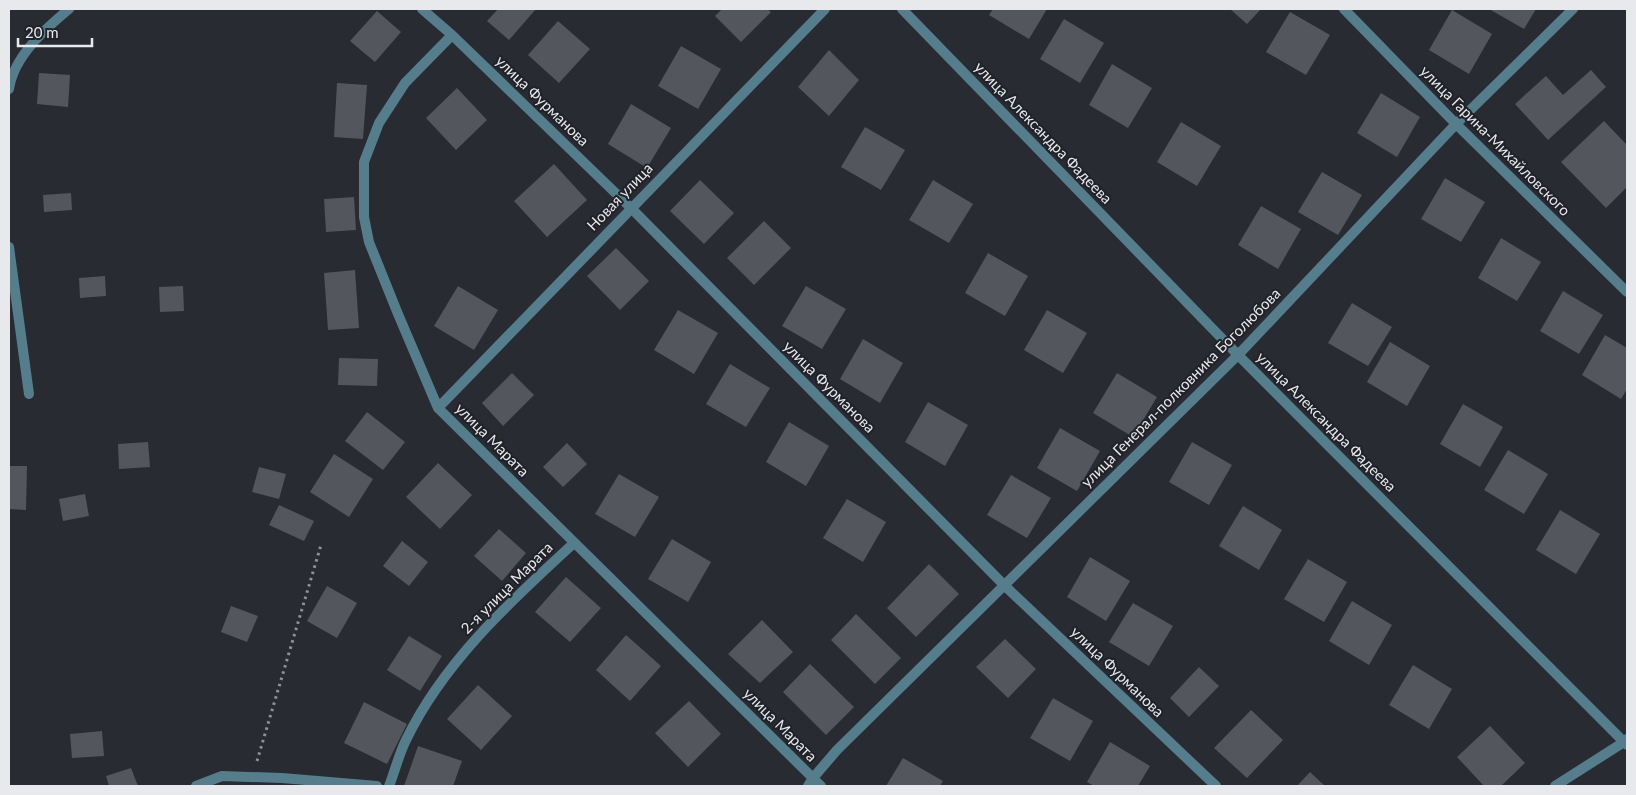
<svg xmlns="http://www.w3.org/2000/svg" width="1636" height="795" font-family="Lato,sans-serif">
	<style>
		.building { fill: #53565c }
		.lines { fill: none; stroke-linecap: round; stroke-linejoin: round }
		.path { stroke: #8f9196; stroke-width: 3; stroke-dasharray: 2.5 4; stroke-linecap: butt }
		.lane { stroke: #557d8c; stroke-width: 10 }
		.street { stroke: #557d8c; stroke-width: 10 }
		.labels { text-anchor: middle; stroke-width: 4; stroke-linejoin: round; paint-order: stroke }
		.street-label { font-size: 15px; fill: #e7e9ed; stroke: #202228 }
	</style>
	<rect width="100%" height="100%" fill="#292b32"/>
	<path class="building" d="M 498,9 L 536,9 L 509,40 L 487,21 Z
		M 722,9 L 767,9 L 771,12 L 741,42 L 715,16 Z
		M 993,9 L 1047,9 L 1029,39 L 989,15 Z
		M 1230,9 L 1261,9 L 1247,24 Z
		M 1489,9 L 1536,9 L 1524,29 Z
		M 1452,10 L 1492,34 L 1469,74 L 1429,50 Z
		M 377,11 L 401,32 L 375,62 L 350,41 Z
		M 1290,12 L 1330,35 L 1306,75 L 1266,52 Z
		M 1064,19 L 1104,43 L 1080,83 L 1040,59 Z
		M 558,21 L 590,49 L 559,83 L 528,55 Z
		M 681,46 L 721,69 L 698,109 L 658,86 Z
		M 829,50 L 859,80 L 829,116 L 798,87 Z
		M 1112,64 L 1152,88 L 1128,128 L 1089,105 Z
		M 1591,70 L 1606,87 L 1548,140 L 1515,104 L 1546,76 L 1563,95 Z
		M 39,73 L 70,75 L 68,107 L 37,104 Z
		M 337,83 L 367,85 L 363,139 L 334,137 Z
		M 457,88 L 487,120 L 456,150 L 426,118 Z
		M 1381,93 L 1420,117 L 1397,157 L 1357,133 Z
		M 631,104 L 671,128 L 647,168 L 608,144 Z
		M 1604,121 L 1627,145 L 1627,187 L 1606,208 L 1561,162 Z
		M 1181,122 L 1221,146 L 1197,186 L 1157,162 Z
		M 865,127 L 905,150 L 881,190 L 841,167 Z
		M 554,164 L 587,200 L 547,237 L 514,201 Z
		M 1322,172 L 1362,195 L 1338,235 L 1298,212 Z
		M 1445,178 L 1485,202 L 1461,242 L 1421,219 Z
		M 700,180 L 734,213 L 704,244 L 670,211 Z
		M 933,180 L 973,204 L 949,243 L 909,220 Z
		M 71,193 L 72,210 L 44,212 L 43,195 Z
		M 354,197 L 356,230 L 326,232 L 324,199 Z
		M 1261,206 L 1301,229 L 1278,269 L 1238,245 Z
		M 764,221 L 791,248 L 754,285 L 727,258 Z
		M 1501,238 L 1541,262 L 1517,301 L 1478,278 Z
		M 616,248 L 649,281 L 620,310 L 587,276 Z
		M 988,253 L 1028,276 L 1005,316 L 965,293 Z
		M 355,270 L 359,328 L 328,330 L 324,273 Z
		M 105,276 L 106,296 L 80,298 L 79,278 Z
		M 183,286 L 184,311 L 160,312 L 159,287 Z
		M 458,286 L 498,310 L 474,350 L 434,326 Z
		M 806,286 L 846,309 L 822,349 L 782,326 Z
		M 1563,291 L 1603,315 L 1579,354 L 1540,331 Z
		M 1352,303 L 1392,327 L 1368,366 L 1328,343 Z
		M 678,310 L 718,333 L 694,374 L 654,350 Z
		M 1047,310 L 1087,333 L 1063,373 L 1024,350 Z
		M 1605,335 L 1627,348 L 1627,389 L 1621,399 L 1582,375 Z
		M 863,339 L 903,363 L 880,403 L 840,379 Z
		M 1390,342 L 1430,366 L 1407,406 L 1367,382 Z
		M 339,358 L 378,359 L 377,386 L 338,385 Z
		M 730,364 L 770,388 L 746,427 L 706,404 Z
		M 512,373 L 534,395 L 503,426 L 482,403 Z
		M 1117,373 L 1157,397 L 1133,437 L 1093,413 Z
		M 928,402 L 968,425 L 945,466 L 905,442 Z
		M 1463,404 L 1503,427 L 1480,467 L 1440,444 Z
		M 367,412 L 405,442 L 383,470 L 345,441 Z
		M 789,422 L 829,446 L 806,486 L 766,462 Z
		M 1060,428 L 1100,451 L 1077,491 L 1037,468 Z
		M 148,442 L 150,467 L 119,469 L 118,444 Z
		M 1192,442 L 1232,465 L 1209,505 L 1169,482 Z
		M 567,443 L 587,464 L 563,487 L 543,467 Z
		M 1508,450 L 1548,474 L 1524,514 L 1484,490 Z
		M 334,454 L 373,479 L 349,517 L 310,492 Z
		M 438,463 L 472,495 L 440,529 L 406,497 Z
		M 9,466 L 27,466 L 26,510 L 9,509 Z
		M 259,467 L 286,474 L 279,499 L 252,492 Z
		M 619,474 L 659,497 L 635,537 L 595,514 Z
		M 1011,475 L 1051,498 L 1027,538 L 987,515 Z
		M 85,494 L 89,516 L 63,521 L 59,499 Z
		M 847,499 L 886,522 L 863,562 L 823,538 Z
		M 279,505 L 314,521 L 304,541 L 269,525 Z
		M 1243,506 L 1282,530 L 1259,570 L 1219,546 Z
		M 1560,510 L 1600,534 L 1576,574 L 1536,550 Z
		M 499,529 L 526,553 L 502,581 L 474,556 Z
		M 672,539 L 711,562 L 688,602 L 648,579 Z
		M 402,541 L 428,562 L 409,586 L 383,566 Z
		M 1090,557 L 1130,581 L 1106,621 L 1067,597 Z
		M 1308,559 L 1347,582 L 1324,622 L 1284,599 Z
		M 929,564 L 959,594 L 916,637 L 887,608 Z
		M 566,577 L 601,608 L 570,642 L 535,612 Z
		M 327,586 L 357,603 L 337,638 L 307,621 Z
		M 1352,601 L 1392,625 L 1369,665 L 1329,641 Z
		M 1133,603 L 1173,626 L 1149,666 L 1109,642 Z
		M 231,606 L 258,616 L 247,642 L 221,632 Z
		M 856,614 L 901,658 L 875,684 L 831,640 Z
		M 762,620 L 793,652 L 760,683 L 728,654 Z
		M 626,635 L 661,666 L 630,701 L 596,670 Z
		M 409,636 L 442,656 L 420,691 L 387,670 Z
		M 1005,639 L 1036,669 L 1008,698 L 976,667 Z
		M 810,664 L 854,707 L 826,735 L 783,692 Z
		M 1413,665 L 1452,689 L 1429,729 L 1389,705 Z
		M 1199,667 L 1219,686 L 1189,717 L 1170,698 Z
		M 478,685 L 512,716 L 481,750 L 447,719 Z
		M 1053,698 L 1093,721 L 1070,761 L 1030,738 Z
		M 689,701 L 721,734 L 688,767 L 655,733 Z
		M 364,702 L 407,724 L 387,764 L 344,743 Z
		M 1251,710 L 1283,740 L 1247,778 L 1214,748 Z
		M 1490,726 L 1525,763 L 1501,786 L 1484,786 L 1457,757 Z
		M 102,731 L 104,756 L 72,758 L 70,734 Z
		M 1110,742 L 1150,766 L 1138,786 L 1094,786 L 1087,782 Z
		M 418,746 L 462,761 L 453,786 L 404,786 Z
		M 903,758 L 943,781 L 940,786 L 886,786 Z
		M 131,768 L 138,786 L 109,786 L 106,776 Z
		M 1310,772 L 1325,786 L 1297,786 Z"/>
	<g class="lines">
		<path class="path" d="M 257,761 L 321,545"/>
		<path class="lane" d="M 9,89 C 14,56 45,29 69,9
			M 9,247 L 29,394
			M 196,786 L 222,776 L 282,778 L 377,786
			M 389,786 C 395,771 399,754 406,740 C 444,661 511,601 574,543"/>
		<path class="street" d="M 422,9 L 452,35 L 631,208 L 1004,585 L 1216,786
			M 902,9 L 1238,355 L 1627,745
			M 1344,9 L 1456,124 L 1627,292
			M 452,35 L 405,83 L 379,123 L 364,162 L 364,217 L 369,242 L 398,314 L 438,408 L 821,786
			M 438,408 L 825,9
			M 808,786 L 813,778 L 837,750 L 1238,355 L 1456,124 L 1573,9
			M 1555,786 L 1624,742 L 1627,739"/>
	</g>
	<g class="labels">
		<g class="street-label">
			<text transform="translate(542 101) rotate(44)" y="5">улица Фурманова</text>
			<text transform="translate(1043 133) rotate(46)" y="5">улица Александра Фадеева</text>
			<text transform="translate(1495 141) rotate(45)" y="5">улица Гарина-Михайловского</text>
			<text transform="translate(620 197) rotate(-46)" y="5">Новая улица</text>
			<text transform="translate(829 387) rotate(45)" y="5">улица Фурманова</text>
			<text transform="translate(1181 388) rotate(-45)" y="5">улица Генерал-полковника Боголюбова</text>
			<text transform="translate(1326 422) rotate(45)" y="5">улица Александра Фадеева</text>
			<text transform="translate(492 440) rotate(45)" y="5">улица Марата</text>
			<text transform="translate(507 588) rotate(-45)" y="5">2-я улица Марата</text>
			<text transform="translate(1117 672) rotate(44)" y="5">улица Фурманова</text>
			<text transform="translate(780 725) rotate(45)" y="5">улица Марата</text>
		</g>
	</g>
	<rect width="1636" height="795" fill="none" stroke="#e7e9ed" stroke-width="20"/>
	<path d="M18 38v8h74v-8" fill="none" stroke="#e7e9ed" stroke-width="2.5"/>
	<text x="25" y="38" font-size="15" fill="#e7e9ed" stroke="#202228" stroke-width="4" paint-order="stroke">20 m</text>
</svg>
